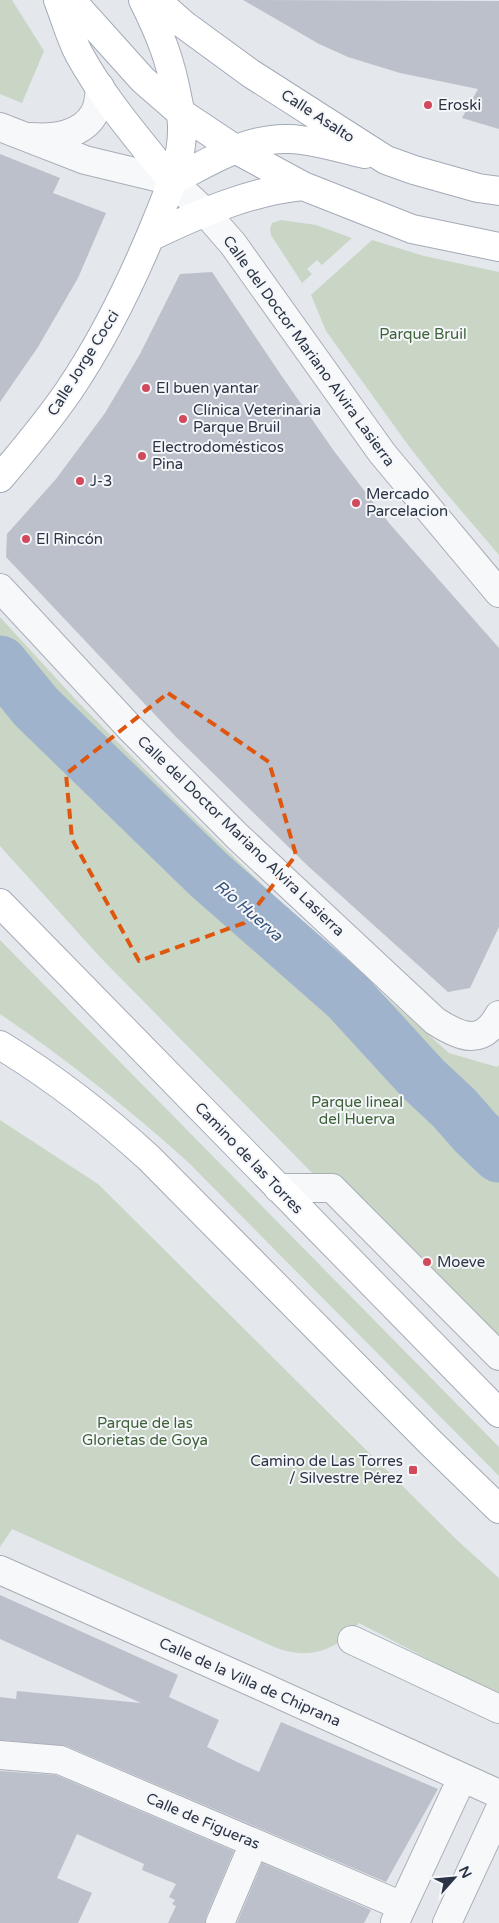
<svg xmlns="http://www.w3.org/2000/svg" width="499" height="1923" font-family="'Varela Round',sans-serif">
	<style>
		.green { fill: #c9d6c5 }
		.lines { fill: none; stroke-linecap: round; stroke-linejoin: round }
		.river { stroke: #9fb4cc; stroke-width: 55 }
		.building { fill: #bbc0ca }
		.minor-casing { stroke: #a9aeb7; stroke-width: 30 }
		.major-casing { stroke: #a3abb8; stroke-width: 30 }
		.minor { stroke: #f7f8fa; stroke-width: 28 }
		.major { stroke: #fff; stroke-width: 28 }
		.marked { fill: none; stroke: #df570f; stroke-width: 4; stroke-dasharray: 10 6; stroke-linejoin: round }
		.poi-dot { fill: #d1495b; stroke: #f4f6f9; stroke-width: 2 }
		.labels { text-anchor: middle; stroke-width: 4; stroke-linejoin: round; paint-order: stroke }
		.poi-label { font-size: 15px; fill: #2b3445; stroke: #f4f6f9; text-anchor: start }
		.street-label { font-size: 15px; fill: #2b3445; stroke: #f4f6f9 }
		.park-label { font-size: 15px; fill: #3f6138; stroke: #f4f6f9 }
		.water-label { font-size: 16px; font-style: italic; fill: #34527a; stroke: #f4f6f9 }
	</style>
	<rect width="100%" height="100%" fill="#e4e7ec"/>
	<path class="green" d="M 0,0 L 12,0 L 44,51 L 22,103 L 0,94 Z
		M 281,220 L 316,225 L 352,238 L 322,265 L 317,260 L 307,269 L 312,274 L 302,283 L 271,235 L 270,229 L 272,223 Z
		M 372,240 L 424,256 L 499,272 L 499,555 L 441,487 L 408,445 L 326,331 L 311,295 Z
		M 0,617 L 77,701 L 180,805 L 299,920 L 449,1053 L 497,1067 L 499,1065 L 499,1346 L 319,1180 L 99,956 L 0,846 Z
		M 0,940 L 499,1447 L 499,1476 L 188,1162 C 128,1108 66,1059 0,1014 Z
		M 0,1120 L 98,1184 L 459,1542 L 499,1578 L 499,1696 L 359,1623 C 336,1652 307,1661 272,1646 L 12,1529 L 0,1547 Z"/>
	<g class="lines">
		<path class="river" d="M 0,663 L 36,707 L 209,875 L 347,996 L 424,1080 L 454,1108 L 476,1133 L 499,1155"/>
	</g>
	<path class="building" d="M 243,0 L 499,1 L 499,129 L 462,118 L 478,89 L 400,73 L 348,57 L 319,44 Z
		M 0,154 L 60,178 L 53,193 L 106,213 L 78,278 L 38,347 L 0,402 Z
		M 212,272 L 281,375 L 334,451 L 389,523 L 499,648 L 499,927 L 470,988 L 448,992 L 308,866 L 176,737 L 6,557 L 7,534 L 56,479 L 105,413 L 140,354 L 180,274 Z
		M 0,1595 L 178,1675 L 169,1697 L 219,1720 L 207,1747 L 235,1761 L 259,1772 L 281,1722 L 438,1789 L 386,1882 L 66,1746 L 0,1740 L 0,1697 L 16,1699 L 17,1691 L 141,1703 L 0,1639 Z
		M 0,1771 L 56,1775 L 234,1851 L 206,1917 L 205,1923 L 168,1923 L 176,1906 L 172,1904 L 175,1900 L 169,1897 L 176,1884 L 142,1870 L 144,1864 L 77,1834 L 57,1878 L 92,1893 L 78,1923 L 0,1923 Z
		M 262,1863 L 371,1910 L 364,1923 L 237,1923 Z"/>
	<g class="lines">
		<defs>
			<path id="minor" d="M 0,127 L 85,160 L 172,181 L 206,213 L 233,244 L 382,453 L 499,593
				M 31,137 C 54,139 82,135 94,114 C 99,106 99,96 100,87
				M 0,588 L 131,729 L 237,836 L 435,1021 C 460,1037 482,1047 499,1015
				M 278,1188 L 332,1188 L 499,1356
				M 0,1570 L 261,1686 L 499,1794
				M 352,1640 L 499,1709
				M 0,1755 L 60,1760 L 402,1906
				M 395,1922 L 462,1778
				M 220,1923 L 254,1843
				M 447,1923 L 499,1811"/>
			<path id="major" d="M 58,0 C 65,18 70,37 79,54 C 104,100 140,141 172,181
				M 71,0 L 143,80 L 181,113 L 235,149 L 303,186 L 412,229 L 499,247
				M 156,0 L 183,24 L 250,73 L 386,160 L 414,170 L 478,188 L 499,191
				M 172,181 C 209,162 247,137 290,139 C 315,140 341,149 365,154
				M 150,237 C 198,214 250,191 303,186
				M 0,478 C 24,450 47,422 68,392 C 104,339 133,279 157,220 C 169,190 183,160 182,126 C 182,116 179,106 177,96 C 170,59 160,34 143,0
				M 0,903 L 499,1413
				M 0,1045 C 53,1077 103,1116 149,1158 L 431,1443 L 499,1509"/>
		</defs>
		<use href="#minor" class="minor-casing"/>
		<use href="#major" class="major-casing"/>
		<use href="#minor" class="minor"/>
		<use href="#major" class="major"/>
	</g>
	<path class="marked" d="M 168,693 L 269,762 L 296,855 L 244,923 L 139,961 L 72,839 L 66,774 Z"/>
	<g class="poi-dot">
		<circle cx="428" cy="105" r="5"/>
		<circle cx="146" cy="388" r="5"/>
		<circle cx="183" cy="419" r="5"/>
		<circle cx="142" cy="456" r="5"/>
		<circle cx="80" cy="481" r="5"/>
		<circle cx="356" cy="503" r="5"/>
		<circle cx="26" cy="539" r="5"/>
		<circle cx="427" cy="1262" r="5"/>
		<rect x="408" y="1465" width="10" height="10" rx="2.5"/>
	</g>
	<g class="labels">
		<g class="poi-label">
			<text x="438" y="110">Eroski</text>
			<text x="156" y="393">El buen yantar</text>
			<text x="193" y="415">Clínica Veterinaria<tspan x="193" dy="17">Parque Bruil</tspan></text>
			<text x="152" y="452">Electrodomésticos<tspan x="152" dy="17">Pina</tspan></text>
			<text x="90" y="486">J-3</text>
			<text x="366" y="499">Mercado<tspan x="366" dy="17">Parcelacion</tspan></text>
			<text x="36" y="544">El Rincón</text>
			<text x="437" y="1267">Moeve</text>
			<text x="403" y="1466" text-anchor="end">Camino de Las Torres<tspan x="403" dy="17">/ Silvestre Pérez</tspan></text>
		</g>
		<g class="street-label">
			<text transform="translate(318 116) rotate(33)" y="5">Calle Asalto</text>
			<text transform="translate(309 351) rotate(54)" y="5">Calle del Doctor Mariano Alvira Lasierra</text>
			<text transform="translate(83 363) rotate(-58)" y="5">Calle Jorge Cocci</text>
			<text transform="translate(241 836) rotate(44)" y="5">Calle del Doctor Mariano Alvira Lasierra</text>
			<text transform="translate(249 1158) rotate(46)" y="5">Camino de las Torres</text>
			<text transform="translate(250 1682) rotate(24)" y="5">Calle de la Villa de Chiprana</text>
			<text transform="translate(203 1821) rotate(23)" y="5">Calle de Figueras</text>
		</g>
		<g class="park-label">
			<text x="423" y="339">Parque Bruil</text>
			<text x="357" y="1107">Parque lineal<tspan x="357" dy="17">del Huerva</tspan></text>
			<text x="145" y="1428">Parque de las<tspan x="145" dy="17">Glorietas de Goya</tspan></text>
		</g>
		<g class="water-label">
			<text transform="translate(249 910) rotate(41)" y="6">Río Huerva</text>
		</g>
	</g>
	<g transform="translate(454 1878) rotate(63)" stroke="#f4f6f9" stroke-width="4" paint-order="stroke">
	<path d="M0-4L9 19L0 12L-9 19Z" fill="#2b3445"/>
	<text y="-8" font-size="14" font-weight="bold" text-anchor="middle" fill="#2b3445">N</text>
	</g>
</svg>
